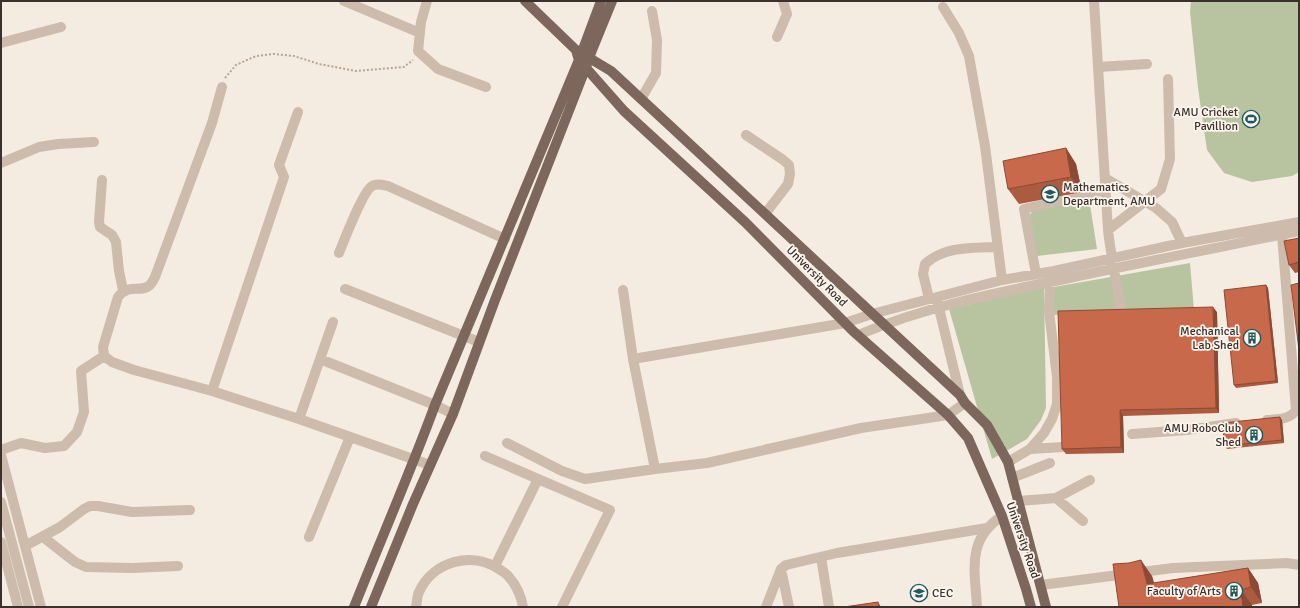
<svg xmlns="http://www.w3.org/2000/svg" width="1300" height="608" font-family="Signika,sans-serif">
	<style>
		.green { fill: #b8c4a0 }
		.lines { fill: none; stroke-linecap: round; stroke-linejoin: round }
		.path { stroke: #b9a596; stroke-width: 2; stroke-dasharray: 2 2; stroke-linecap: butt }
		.minor { stroke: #cdbbac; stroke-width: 10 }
		.major { stroke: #7d675c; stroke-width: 10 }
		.wall { fill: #ac5a40 }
		.shaded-wall { fill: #8c4a34 }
		.building { fill: #c8694b; stroke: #8c4a34 }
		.labels { text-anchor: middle; stroke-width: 3.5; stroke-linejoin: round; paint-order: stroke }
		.poi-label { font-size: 12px; fill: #3b302b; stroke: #fbf5ee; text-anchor: end }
		.street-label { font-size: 12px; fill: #3b302b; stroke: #fbf5ee }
	</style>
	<rect width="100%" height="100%" fill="#f4ebe1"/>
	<path class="green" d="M 1191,1 L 1299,1 L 1299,172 L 1292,176 L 1252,182 L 1224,173 L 1207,150 L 1198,88 L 1190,12 Z
		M 1081,201 L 1090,205 L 1097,249 L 1037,256 L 1028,218 L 1033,210 Z
		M 1190,263 L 1194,310 L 1053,315 L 1054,287 Z
		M 1044,287 L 1046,408 L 1041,420 L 1027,439 L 992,459 L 949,309 Z"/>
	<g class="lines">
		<path class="path" d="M 225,78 L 236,65 L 256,56 L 274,54 L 294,56 L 319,64 L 356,71 L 404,67 L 413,60"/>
		<path class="minor" d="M 344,1 L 420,33
			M 427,1 L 421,22 L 418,51 L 438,69 L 486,87
			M 1094,1 L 1108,230 C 1111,256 1116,281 1121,307
			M 943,7 L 959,33 L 969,56 L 985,146 L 1002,280
			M 777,37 L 787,14 L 783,1
			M 1,43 L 61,27
			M 1098,67 L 1147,64
			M 222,87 L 212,123 L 155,277 C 154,279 152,283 150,285 C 140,294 130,282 118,297 L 103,347 L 104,356 L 112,362 L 134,370 L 212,391 L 299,419 L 430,465
			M 641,99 L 656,73 L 657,40 L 652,11
			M 746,135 L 782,159 L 789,165 L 790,174 L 788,184 L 765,214
			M 1,163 L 39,147 L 58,144 L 94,142
			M 1105,178 L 1156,208 L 1172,222 L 1182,243
			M 102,180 L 99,222 L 100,227 L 112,235 L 116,242 L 119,271 L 123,290
			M 1108,230 L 1161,189 L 1170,159 L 1168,79
			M 339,253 C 344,241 363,191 372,186 C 377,183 383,185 388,186 L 505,239
			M 1036,274 L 1024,209 L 1105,190
			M 345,289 L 479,342
			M 929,298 L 923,274 L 925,264 C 945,246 972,248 998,247
			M 937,300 L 960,395
			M 858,335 C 925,307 994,293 1065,279 C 1143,262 1221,247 1299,231
			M 320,359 L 435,405 L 453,414
			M 633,359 L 845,323 L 872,314 L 1002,280 L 1054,271 L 1182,243 L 1299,222
			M 212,391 L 284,177 L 279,165 L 298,112
			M 299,419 L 333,322
			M 1267,420 C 1277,419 1290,420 1296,410 L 1282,235
			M 1132,434 L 1187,430 L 1236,423
			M 507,443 L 562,471 L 585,479 L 655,469 L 633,359 L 623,290
			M 1030,449 L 1063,447
			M 1,450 L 21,443 L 45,448 L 64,446 L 77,432 L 84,412 L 81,371 L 104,356
			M 1,455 L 41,607
			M 485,456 L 610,510 L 562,607
			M 1008,462 L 1030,449 L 1044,433 L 1052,419 L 1057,404 L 1057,377 L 1049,311 L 1050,282
			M 655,469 L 707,463 L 861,428 L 948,415 L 965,403
			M 1012,478 L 1050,463
			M 1056,498 L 1083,521
			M 1019,501 L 1056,498 L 1090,480
			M 1,502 L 29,607
			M 43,537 L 75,562 L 86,567 L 132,568 L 178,566
			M 309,537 L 350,437
			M 1,542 L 18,607
			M 25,546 L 60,527 L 84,509 L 90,506 L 98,506 L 132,512 L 190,510
			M 821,557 L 829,607
			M 495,566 L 538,479
			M 781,569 L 789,607
			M 1041,585 L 1173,568 L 1287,563 L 1299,565
			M 416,607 C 417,602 417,596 419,592 C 433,561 472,551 499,569 C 503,572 507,574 509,577 C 517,586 521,595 523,607
			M 766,607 L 781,569 L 786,565 L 837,553 L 987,528
			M 977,607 C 975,570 966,540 1002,516"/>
		<path class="major" d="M 525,1 L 576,50 L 579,60 L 624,111 L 745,222 L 853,331 L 948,415 L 968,438 L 1002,516 L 1026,589 L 1031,607
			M 576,50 L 611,71 L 960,395 L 965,403 L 987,425 L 1008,462 L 1046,607
			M 354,607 C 381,539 410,473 435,405 L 579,60 L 601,1
			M 371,607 L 413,504 L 453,414 L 495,300 L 586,67 L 592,50 L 612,1"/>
	</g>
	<path class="wall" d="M 1066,148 L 1076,164 L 1082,192 L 1019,204 L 1008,189 Z
		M 1299,238 L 1299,272 L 1295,273 L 1289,265 Z
		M 1266,285 L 1268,288 L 1278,383 L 1236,388 L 1234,385 Z
		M 1217,312 L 1219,413 L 1123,416 L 1124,453 L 1066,454 L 1062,449 Z
		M 1282,420 L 1284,443 L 1227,449 L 1225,446 Z
		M 1248,568 L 1258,583 L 1262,603 L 1252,605 L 1119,607 L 1152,576 L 1154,583 Z"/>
	<path class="shaded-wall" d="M 1066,148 L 1076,164 L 1082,192 L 1071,177 Z
		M 1266,285 L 1268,288 L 1278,383 L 1276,381 Z
		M 1213,307 L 1217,312 L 1219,413 L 1216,408 Z
		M 1120,410 L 1123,416 L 1124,453 L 1121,447 Z
		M 1280,417 L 1282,420 L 1284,443 L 1282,440 Z
		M 1141,560 L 1152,576 L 1158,599 L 1147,584 Z
		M 1248,568 L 1258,583 L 1262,603 L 1251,587 Z
		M 1241,590 L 1252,605 L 1252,607 L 1243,607 Z
		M 878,602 L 881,607 L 879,607 Z"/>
	<path class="building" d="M 1066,148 L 1071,177 L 1008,189 L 1003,161 Z
		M 1299,238 L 1299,262 L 1289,265 L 1284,241 Z
		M 1299,283 L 1299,350 L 1291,285 Z
		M 1266,285 L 1276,381 L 1234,385 L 1224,290 Z
		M 1213,307 L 1216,408 L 1120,410 L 1121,447 L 1062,449 L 1058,311 Z
		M 1280,417 L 1282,440 L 1225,446 L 1222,423 Z
		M 1141,560 L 1147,584 L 1248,568 L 1251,587 L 1241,590 L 1243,607 L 1119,607 L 1113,564 L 1129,563 Z
		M 878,602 L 879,607 L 844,607 Z"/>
	<defs>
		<symbol id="stadium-ring" viewBox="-11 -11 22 22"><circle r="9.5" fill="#fbf5ee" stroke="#1f5a5e" stroke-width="1.5"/><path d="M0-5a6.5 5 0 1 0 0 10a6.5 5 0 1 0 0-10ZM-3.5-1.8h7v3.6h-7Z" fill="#1f5a5e"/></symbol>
		<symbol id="university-ring" viewBox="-11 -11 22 22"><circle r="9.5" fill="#fbf5ee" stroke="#1f5a5e" stroke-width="1.5"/><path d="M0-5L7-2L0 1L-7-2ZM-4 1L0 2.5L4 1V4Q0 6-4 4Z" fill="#1f5a5e"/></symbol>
		<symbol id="building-ring" viewBox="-11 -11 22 22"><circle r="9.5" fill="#fbf5ee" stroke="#1f5a5e" stroke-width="1.5"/><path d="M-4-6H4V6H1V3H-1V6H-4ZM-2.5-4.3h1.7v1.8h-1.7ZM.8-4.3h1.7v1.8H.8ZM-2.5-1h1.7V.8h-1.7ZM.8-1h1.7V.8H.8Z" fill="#1f5a5e"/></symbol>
	</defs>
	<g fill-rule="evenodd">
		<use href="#stadium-ring" x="1241" y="109" width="20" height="20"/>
		<use href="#university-ring" x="1040" y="184" width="20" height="20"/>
		<use href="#building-ring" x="1242" y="328" width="20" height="20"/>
		<use href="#building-ring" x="1244" y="425" width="20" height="20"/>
		<use href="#building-ring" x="1224" y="581" width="20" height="20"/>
		<use href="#university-ring" x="909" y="583" width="20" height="20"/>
	</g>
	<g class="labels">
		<g class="poi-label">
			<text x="1238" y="116">AMU Cricket<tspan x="1238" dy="14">Pavillion</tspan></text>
			<text x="1063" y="191" text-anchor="start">Mathematics<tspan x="1063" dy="14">Department, AMU</tspan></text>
			<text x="1239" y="335">Mechanical<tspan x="1239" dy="14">Lab Shed</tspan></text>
			<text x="1241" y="432">AMU RoboClub<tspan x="1241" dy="14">Shed</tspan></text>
			<text x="1221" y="595">Faculty of Arts</text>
			<text x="932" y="597" text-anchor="start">CEC</text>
		</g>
		<g class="street-label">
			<text transform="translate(817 276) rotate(45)" y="4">University Road</text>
			<text transform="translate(1023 540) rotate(71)" y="4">University Road</text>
		</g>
	</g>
	<rect width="1300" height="608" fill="none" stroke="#3b302b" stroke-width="4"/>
</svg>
